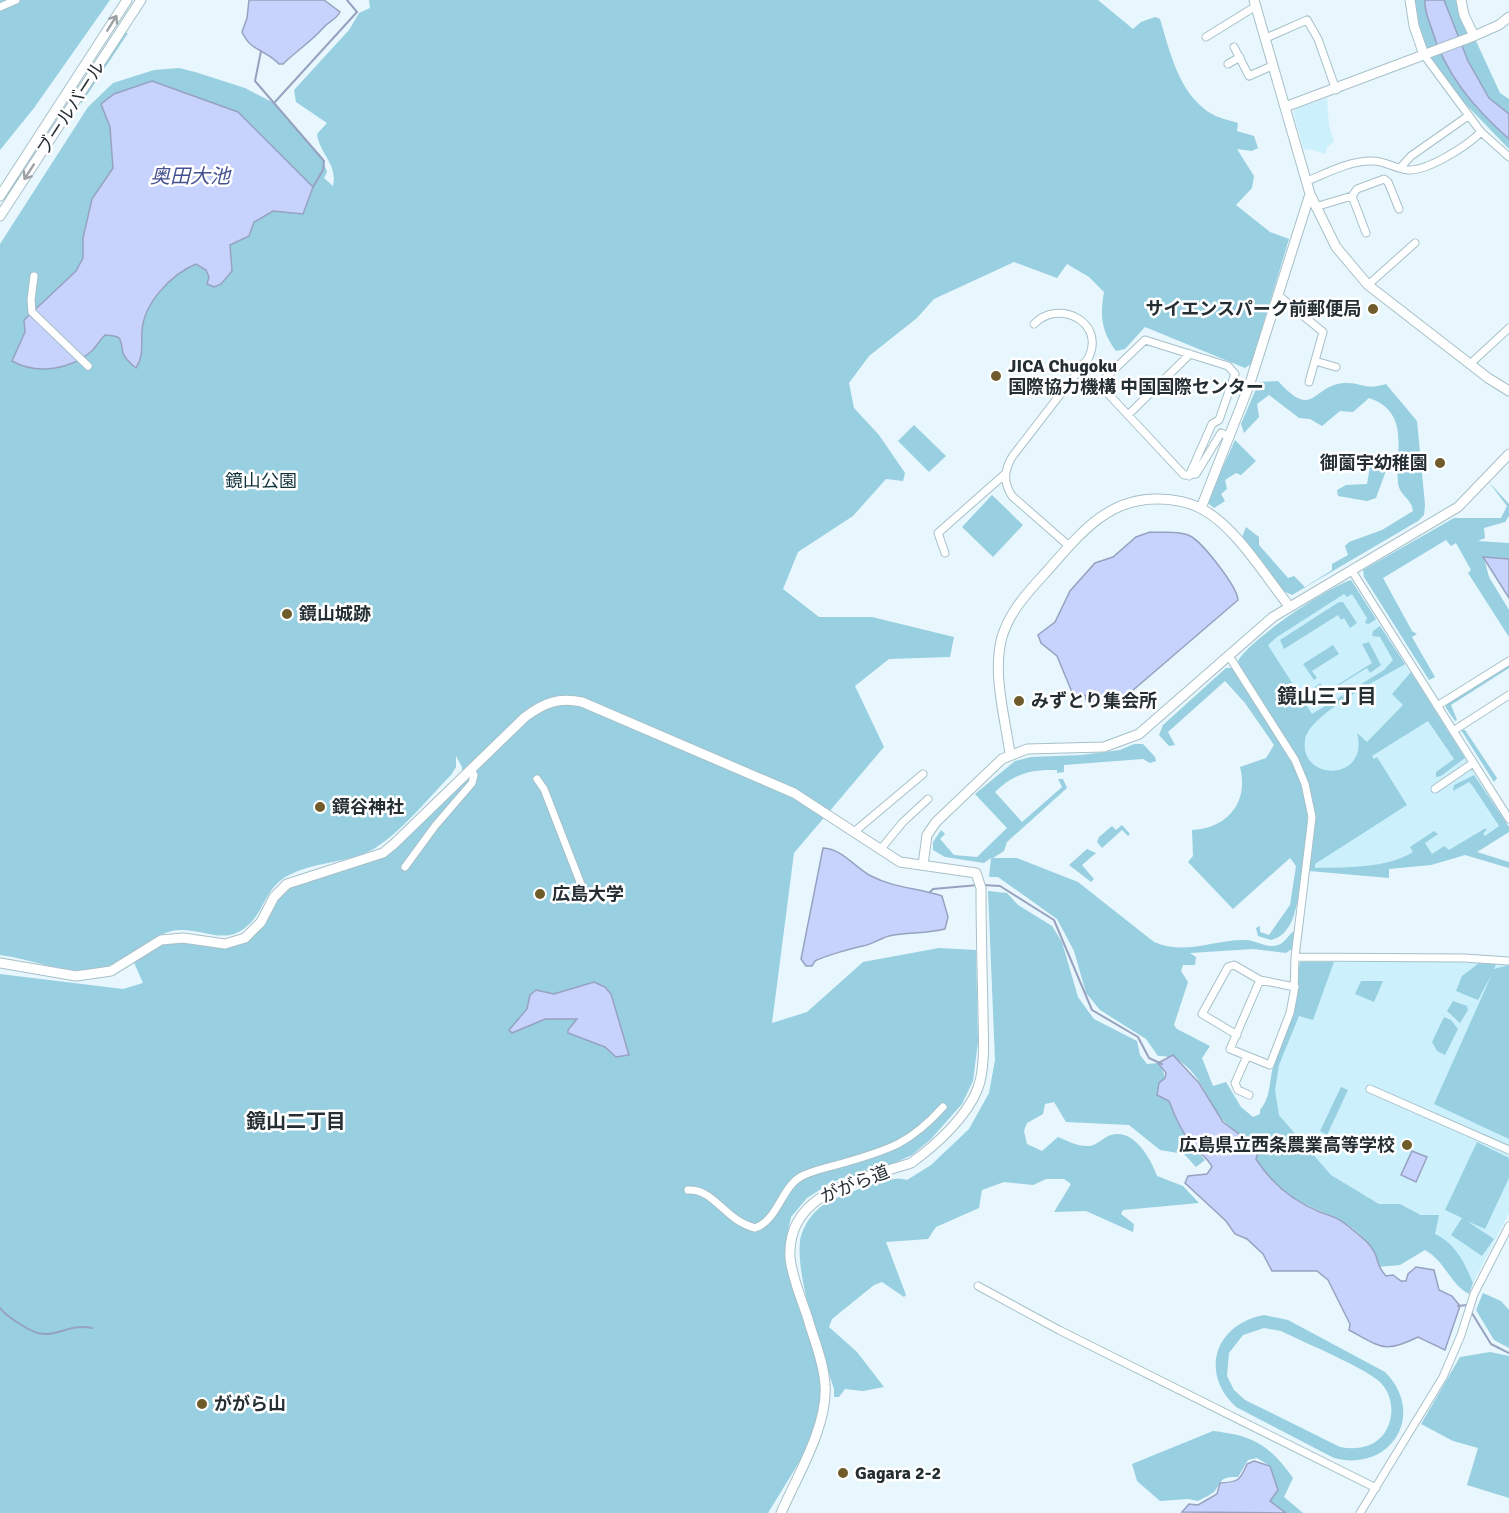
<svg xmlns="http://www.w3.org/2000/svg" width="1509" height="1513" font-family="Signika,'Noto Sans JP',sans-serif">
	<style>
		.built { fill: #ccf1fd }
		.green { fill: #98cfe1; fill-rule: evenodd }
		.water { fill: #c8d3fd; stroke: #97a2c0; stroke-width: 1.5 }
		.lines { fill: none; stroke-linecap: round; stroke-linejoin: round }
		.stream { stroke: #97a2c0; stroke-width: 2 }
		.street-casing { stroke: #a6c0c9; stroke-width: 9 }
		.secondary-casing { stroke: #a6c0c9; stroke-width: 11 }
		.street { stroke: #fff; stroke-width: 7 }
		.secondary { stroke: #fff; stroke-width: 9 }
		.oneway { stroke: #9da1a3 }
		.poi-dot { fill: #705b2a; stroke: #fff; stroke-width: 2 }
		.labels { text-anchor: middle; stroke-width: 5; stroke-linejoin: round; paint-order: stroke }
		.street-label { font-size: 18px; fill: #252f33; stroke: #fff }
		.poi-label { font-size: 18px; font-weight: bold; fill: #252f33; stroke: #fff; text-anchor: start }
		.park-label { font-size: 18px; fill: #12333c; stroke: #fff }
		.water-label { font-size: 20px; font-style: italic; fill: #455291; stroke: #fff }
		.neighbourhood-label { font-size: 20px; font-weight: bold; fill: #252f33; stroke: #fff }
	</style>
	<rect width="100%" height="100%" fill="#e7f7fd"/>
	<path class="built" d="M 1327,98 L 1329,125 L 1334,142 L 1328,146 L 1325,154 L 1310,149 L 1304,150 L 1293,112 L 1298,108 Z
		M 1351,580 L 1509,827 L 1509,832 L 1476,852 L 1431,865 L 1314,868 L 1315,817 L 1307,780 L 1238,661 L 1243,653 L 1287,617 Z
		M 1300,962 L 1456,962 L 1509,965 L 1509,1213 L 1473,1283 L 1466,1266 L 1435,1234 L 1436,1222 L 1400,1204 L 1379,1204 L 1331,1175 L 1276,1111 L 1273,1066 L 1292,1015 Z"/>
	<path class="green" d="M 0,0 L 110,0 L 34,108 L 0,150 Z
		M 369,0 L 1098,0 L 1133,29 L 1141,22 L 1155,17 L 1160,19 C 1170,52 1178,90 1207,111 C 1215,117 1228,120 1238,123 L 1237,131 L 1254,136 L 1258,148 L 1252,151 L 1237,149 L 1254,176 L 1252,188 L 1236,205 L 1270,232 L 1289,239 L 1251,364 L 1245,368 L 1145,327 L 1125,349 L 1116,351 C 1101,331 1100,316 1104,292 L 1089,277 L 1067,264 L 1057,278 L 1014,262 L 934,299 L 917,318 L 869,356 L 849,383 L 854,408 L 879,435 L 905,473 L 903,481 L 886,479 L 853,516 L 798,552 L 783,589 L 819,617 L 872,617 L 954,637 L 950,657 L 889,659 L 855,686 L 884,747 L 794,853 L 772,1023 L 807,1012 L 863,962 L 939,948 L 976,950 L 978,1042 L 973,1081 L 962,1104 L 931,1139 L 912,1155 L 890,1165 L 832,1182 L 807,1198 L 791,1217 L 786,1240 L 789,1266 L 821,1353 L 820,1428 L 768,1513 L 0,1513 L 0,974 L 123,989 L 143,983 L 132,958 L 161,940 L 225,944 L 245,938 L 287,884 L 383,853 L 462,778 L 462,767 L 456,756 L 456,767 L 451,775 C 428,798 393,843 363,854 C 339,863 312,863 289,875 C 264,888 265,912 246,927 C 226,945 203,929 180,930 C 156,930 128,960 103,968 C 71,977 32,959 0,955 L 0,244 L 88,107 L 113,83 L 154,70 L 179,68 L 195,72 L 245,88 L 274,103 L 322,157 L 327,172 L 324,178 L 333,186 C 338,164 320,155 317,134 L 327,123 L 296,102 L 294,90 L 349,30 L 359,13 L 370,8 Z
		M 1414,0 L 1462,0 L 1464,15 L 1500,93 L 1509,99 L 1509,149 L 1450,88 L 1419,39 Z
		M 125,33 L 128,33 L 81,104 L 82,97 Z
		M 1278,381 C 1314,421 1311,386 1344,383 C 1363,382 1364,391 1386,384 L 1417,421 L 1425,505 L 1424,515 L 1418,521 L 1292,595 L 1283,591 L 1242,537 L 1246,527 L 1259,537 L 1259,545 L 1288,578 L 1294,576 L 1305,587 L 1332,570 L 1332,564 L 1348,555 L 1345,546 L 1349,542 L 1382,530 L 1413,511 C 1412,499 1399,495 1398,483 C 1395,452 1411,412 1369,398 L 1353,412 L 1340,411 L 1322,426 L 1310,419 L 1299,418 L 1269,395 L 1257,404 L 1259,417 L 1244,433 L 1241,424 L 1259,382 Z
		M 914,425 L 946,456 L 929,472 L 898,441 Z
		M 1235,440 L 1256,461 L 1241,475 L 1236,473 L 1225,480 L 1227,489 L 1221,494 L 1225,501 L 1214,508 L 1208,503 L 1209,498 Z
		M 1381,458 L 1388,465 L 1376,498 L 1367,501 L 1338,496 L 1337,490 L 1346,485 L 1367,484 L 1370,467 Z
		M 1488,481 L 1509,504 L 1509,516 L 1505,522 L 1484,528 L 1485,538 L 1478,541 L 1509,543 L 1509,559 L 1484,558 L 1489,577 L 1509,610 L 1509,637 L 1468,573 L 1471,570 L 1456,543 L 1451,546 L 1446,540 L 1383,578 L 1412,631 L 1417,634 L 1412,637 L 1435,677 L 1429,680 L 1364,577 L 1363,570 L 1454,518 L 1501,518 L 1507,506 Z
		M 992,495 L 1023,525 L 993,557 L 962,527 Z
		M 1351,580 L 1376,619 L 1369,624 L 1365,623 L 1367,618 L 1352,594 L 1347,597 L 1344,594 L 1277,637 L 1268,645 L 1312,714 L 1384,670 L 1393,660 L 1380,637 L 1372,636 L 1373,631 L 1380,626 L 1405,664 C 1382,678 1309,714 1305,740 C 1299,782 1370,782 1357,733 L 1367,742 L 1403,705 L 1392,694 L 1411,672 L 1465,758 L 1441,776 L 1436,777 L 1436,772 L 1454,759 L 1428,721 L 1372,756 L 1374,759 L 1377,757 L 1407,805 L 1315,864 L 1315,868 C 1345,867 1386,869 1413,852 L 1410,847 L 1434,831 L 1438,834 L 1425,843 L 1432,854 L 1444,846 L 1449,850 L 1484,829 L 1487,829 L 1483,834 L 1485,836 L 1499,826 L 1472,785 L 1469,782 L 1453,791 L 1454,785 L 1474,775 L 1509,827 L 1509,832 L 1477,852 L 1509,862 L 1509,868 L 1465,855 L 1431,865 L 1389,869 L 1389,878 L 1309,871 C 1323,790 1305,770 1264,704 C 1255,691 1243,676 1238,661 C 1249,640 1328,587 1351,580 Z
		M 1339,602 L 1343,602 L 1357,623 L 1350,628 L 1344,618 L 1341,620 L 1338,615 L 1284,649 L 1280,640 Z
		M 1369,642 L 1381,665 L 1370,673 L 1367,668 L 1321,696 L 1315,687 L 1320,683 L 1326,692 L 1372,663 L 1362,644 Z
		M 1333,645 L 1339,654 L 1312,671 L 1317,678 L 1314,680 L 1303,664 Z
		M 1509,664 L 1509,668 L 1451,705 L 1457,720 L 1455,721 L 1446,708 L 1446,704 Z
		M 1226,668 L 1234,668 C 1259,710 1305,765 1307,814 C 1308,840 1302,866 1299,892 C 1296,910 1292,935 1271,940 L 1258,936 L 1256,928 L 1260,926 L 1260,932 L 1269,935 L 1290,905 L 1296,866 L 1290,858 L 1233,909 L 1188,862 L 1193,856 L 1192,830 C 1228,828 1249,802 1240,767 L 1266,758 L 1274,745 L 1245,703 L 1225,681 L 1168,732 L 1175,745 L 1169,746 L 1159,735 L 1163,725 Z
		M 1461,730 L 1465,730 L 1497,778 L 1494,782 Z
		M 1134,744 L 1143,744 L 1155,757 L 1156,761 L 1150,763 L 1143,759 L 1064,765 L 1064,772 L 1057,773 L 1057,770 C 1030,769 1014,774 995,792 L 1022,822 L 1062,787 L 1058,779 L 1063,779 L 1067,788 L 1007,842 L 1004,851 L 993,858 L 1017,858 L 1078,882 L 1154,942 C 1185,956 1214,939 1246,940 C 1256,940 1266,949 1278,945 C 1285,943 1289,934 1294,931 L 1292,949 L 1286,953 L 1253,949 L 1190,953 L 1196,957 L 1195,965 L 1183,965 L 1181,971 L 1188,982 L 1174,1025 L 1177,1029 L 1210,1046 L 1202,1058 L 1213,1086 L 1226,1082 L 1241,1107 L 1253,1117 L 1260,1114 L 1260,1110 C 1271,1097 1269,1083 1273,1067 C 1280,1031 1295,999 1300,962 L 1334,962 L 1313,1020 L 1299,1016 L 1279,1065 L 1275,1090 L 1279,1115 L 1331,1175 L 1379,1204 L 1400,1204 L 1421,1215 L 1439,1215 L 1435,1234 C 1455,1243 1465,1263 1473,1283 L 1469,1294 C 1450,1284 1445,1261 1425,1250 L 1400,1265 L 1378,1267 C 1371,1221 1315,1214 1283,1192 C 1263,1179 1254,1152 1238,1135 C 1230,1126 1223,1122 1217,1112 C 1202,1087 1190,1055 1158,1056 L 1146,1039 L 1100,1010 L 1086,993 L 1074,951 L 1057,919 L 998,877 L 989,877 L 991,858 L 984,863 L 945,857 L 933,850 L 933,842 L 941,830 L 945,834 L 940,839 L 954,855 L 977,857 L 1007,828 L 975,794 L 1015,761 L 1031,757 L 1081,755 L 1120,750 Z
		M 1122,825 L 1130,834 L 1128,836 L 1122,830 L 1102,848 L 1097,842 L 1099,837 L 1112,826 L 1116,830 Z
		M 1087,849 L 1096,853 L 1082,865 L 1094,879 L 1091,882 L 1069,865 Z
		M 988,891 L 1007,893 L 1018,905 L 1052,926 L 1062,942 L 1078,997 L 1088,1011 L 1094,1019 L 1137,1041 L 1140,1055 L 1147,1064 L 1158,1063 C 1168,1075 1165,1089 1170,1103 C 1177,1126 1189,1143 1205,1160 L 1196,1167 L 1184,1154 L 1160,1150 L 1129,1125 L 1066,1122 L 1054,1102 L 1045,1104 L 1043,1114 L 1027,1123 L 1024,1131 L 1027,1144 L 1042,1151 L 1058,1137 C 1068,1141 1078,1147 1090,1146 C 1097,1145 1104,1137 1111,1135 C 1134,1128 1151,1159 1157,1176 L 1183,1186 L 1199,1203 L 1123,1210 L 1121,1214 L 1134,1224 L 1133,1232 L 1086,1211 L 1054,1212 L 1071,1184 L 1064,1179 L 1046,1179 L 1033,1185 L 1004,1182 L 982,1190 L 979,1208 L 936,1227 L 928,1239 L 886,1242 L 906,1295 L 904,1297 L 882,1282 L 874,1285 L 832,1319 L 829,1327 L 857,1352 L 884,1387 L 863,1391 L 845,1389 L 839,1397 L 834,1397 L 834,1389 C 822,1349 796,1282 800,1241 C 801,1231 809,1217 817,1210 C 825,1202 839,1197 850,1193 C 866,1186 890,1175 907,1180 L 931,1165 L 969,1129 L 989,1093 L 995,1060 Z
		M 1479,963 L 1496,964 L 1494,969 L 1509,965 L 1509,1139 L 1434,1104 L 1492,974 L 1478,1000 L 1456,991 L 1462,976 Z
		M 1361,981 L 1383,981 L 1374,1002 L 1355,994 Z
		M 1453,1001 L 1467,1006 L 1468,1010 L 1460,1023 L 1447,1011 Z
		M 1444,1017 L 1451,1020 L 1458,1029 L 1445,1055 L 1437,1051 L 1432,1042 Z
		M 1341,1087 L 1348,1090 L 1327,1135 L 1320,1131 Z
		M 1477,1142 L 1509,1158 L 1509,1178 L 1485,1229 L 1467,1221 L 1494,1239 L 1482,1256 L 1451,1235 L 1462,1218 L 1445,1210 Z
		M 1483,1293 L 1501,1301 L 1509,1310 L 1509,1348 L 1494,1340 L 1476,1310 Z
		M 1264,1315 L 1288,1320 L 1385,1372 C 1427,1414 1391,1473 1334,1458 L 1236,1407 C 1199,1373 1215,1324 1264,1315 ZM 1264,1328 L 1281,1331 C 1303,1342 1366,1368 1381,1383 C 1394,1397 1395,1420 1383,1435 C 1372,1448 1356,1450 1340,1447 L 1245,1400 L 1234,1390 L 1227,1376 L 1229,1353 L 1243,1335 Z
		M 1490,1352 L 1509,1356 L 1509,1498 L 1467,1485 L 1478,1448 L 1453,1441 L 1421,1424 L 1460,1357 Z
		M 1213,1431 C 1252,1435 1270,1445 1293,1478 L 1284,1497 L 1303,1513 L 1286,1513 L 1269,1501 L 1270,1466 L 1257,1458 L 1248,1460 L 1238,1477 C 1221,1477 1223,1479 1215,1491 C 1211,1495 1203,1498 1198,1501 L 1188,1499 L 1160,1501 L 1137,1481 L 1132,1464 Z"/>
	<path class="water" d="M 249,0 L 324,0 L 340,12 C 335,21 329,21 323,28 C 311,42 296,51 283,64 L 279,64 C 265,49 251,52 242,32 L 247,18 Z
		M 1425,0 L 1444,0 L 1468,61 L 1489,98 L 1509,114 L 1509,139 C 1473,107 1445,74 1431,27 C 1428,18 1424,9 1425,0 Z
		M 152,81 L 238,112 L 313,187 L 303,214 L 273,211 L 254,222 L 249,236 L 230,245 L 232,271 L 221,284 L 214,287 L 207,284 L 209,277 L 206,270 L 196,264 C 172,274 143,303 142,332 C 141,347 144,355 136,368 C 131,364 125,359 123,353 C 120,338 123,336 105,335 C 100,340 97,345 93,350 C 71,370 37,375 12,361 L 25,332 L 24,320 L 76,271 L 83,258 L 83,238 L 92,199 L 113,168 L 110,127 L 101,104 L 114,94 Z
		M 1150,532 C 1162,533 1181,530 1192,537 C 1204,545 1237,586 1238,600 L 1118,703 L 1103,705 L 1086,700 L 1085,695 L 1074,697 L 1057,656 L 1041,643 L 1038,635 L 1055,622 L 1070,591 L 1095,563 L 1113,557 L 1136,537 Z
		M 1483,557 L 1509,559 L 1509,598 L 1485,560 Z
		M 823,848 C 843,849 854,867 871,876 C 894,888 918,888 942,896 L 948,917 L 945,929 C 926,934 908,932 889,936 C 881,938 871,945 863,946 C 852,948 825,956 815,961 L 812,966 L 806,966 L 801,959 Z
		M 594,982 L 605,987 L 611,994 L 629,1055 L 616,1057 L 605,1047 L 568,1033 L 568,1030 L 577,1019 L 545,1019 L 512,1033 L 509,1030 L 527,1009 L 530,995 L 536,990 L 554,994 Z
		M 1173,1055 L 1199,1083 L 1223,1122 L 1259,1149 L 1256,1159 C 1272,1184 1292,1201 1320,1212 C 1331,1216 1339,1218 1348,1226 C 1358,1234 1372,1244 1376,1256 C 1379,1266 1380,1269 1386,1276 L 1393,1275 L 1401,1281 L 1406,1281 L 1408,1274 L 1416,1267 L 1434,1270 L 1439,1290 L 1452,1296 L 1460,1306 L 1445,1350 L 1418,1337 C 1384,1354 1381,1347 1349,1330 L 1350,1324 L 1328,1280 L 1317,1271 L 1272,1271 L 1263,1254 L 1247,1239 L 1235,1234 L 1226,1221 L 1185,1183 L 1188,1176 L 1207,1174 L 1212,1167 C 1208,1157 1198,1153 1192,1145 C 1181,1131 1175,1117 1169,1101 L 1157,1095 L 1159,1083 L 1165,1078 L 1166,1073 L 1158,1063 Z
		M 1412,1151 L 1427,1157 L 1416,1182 L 1401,1175 Z
		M 1254,1461 L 1270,1466 L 1278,1490 L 1270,1501 L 1286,1513 L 1182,1512 L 1189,1504 L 1198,1505 L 1217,1494 L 1220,1483 C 1238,1482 1240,1481 1247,1464 Z"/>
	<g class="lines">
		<path class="stream" d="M 261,51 L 255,81 L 324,161 L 323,170 L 313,187
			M 274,103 L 357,12 L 347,0
			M 983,885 L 1000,886 L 1054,920 L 1092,1010 L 1138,1037 L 1149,1058 L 1162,1064
			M 930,892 L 933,889 L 978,885
			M 1458,1306 L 1467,1305 L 1491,1344 L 1509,1353
			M 0,1308 C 6,1316 14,1320 23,1326 C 54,1346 62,1322 92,1328"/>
		<defs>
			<path id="street" d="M 0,7 L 16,0
				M 1206,37 L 1256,6
				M 1266,38 L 1307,20 L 1318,39 L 1336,90
				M 1234,47 L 1249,76 L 1272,66
				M 1424,55 L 1481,132 L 1509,157
				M 1228,64 L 1240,57
				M 1400,168 L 1411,156 L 1468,116
				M 1307,181 C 1327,173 1351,160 1373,161 C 1385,161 1396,169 1408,170 C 1428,171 1467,146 1481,132
				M 1352,196 L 1366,233
				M 1315,207 L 1352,196 L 1357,189 L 1384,179 L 1388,182 L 1399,209
				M 34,276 L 31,300 L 32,312 L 88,366
				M 1368,285 L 1415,243
				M 1278,295 L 1323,332 L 1309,382
				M 1034,324 C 1058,299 1105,321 1089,357 L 1012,457 C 1004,471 1003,482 1012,496 L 1069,546
				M 1315,361 L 1336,367
				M 1470,364 L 1509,328
				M 1128,415 L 1190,354
				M 1189,476 L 1212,424 L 1219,420 L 1235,374 L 1228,366 L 1145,340 L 1099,384 L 1184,475 L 1196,474 L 1221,433 L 1230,437
				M 945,553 L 938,533 L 1005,474
				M 1352,571 L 1509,819
				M 1229,656 L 1295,760 L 1305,784 L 1312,817 L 1295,957 L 1294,992 L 1290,1013 L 1270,1065 L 1230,1049 L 1260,980
				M 1437,706 L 1509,661
				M 1453,731 L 1509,695
				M 537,779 L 544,789 L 584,892 L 592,895
				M 1435,789 L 1473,763
				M 854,832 L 923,774
				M 880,850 L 903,822 L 928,799
				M 405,867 L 435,826 L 472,783 L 474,775 L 471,770
				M 1295,957 L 1464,958 L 1509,961
				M 1237,1035 L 1202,1014 L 1228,967 L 1234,965 L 1260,980 L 1295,987
				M 1247,1056 L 1235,1083 L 1238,1090 L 1249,1095
				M 1370,1089 L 1509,1150
				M 688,1190 C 715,1189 724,1220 755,1228 C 779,1220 781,1185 804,1175 C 815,1170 828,1167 840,1164 C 887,1150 909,1145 943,1107
				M 978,1286 L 1059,1330 L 1376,1488
				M 1360,1513 L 1443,1377 L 1461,1335 L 1474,1294 L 1509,1226"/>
			<path id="secondary" d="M 1254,0 L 1310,194 L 1336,247 L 1368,285 L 1488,378 L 1509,391
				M 1410,0 L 1414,26 L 1424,55
				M 1461,0 L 1464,15 L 1474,36
				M 1285,107 L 1474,36 L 1499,25 L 1509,17
				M 0,196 L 127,0
				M 0,216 L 141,0
				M 1201,508 L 1250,383 L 1310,194
				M 1010,754 C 1005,717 992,673 1002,637 C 1010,610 1030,590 1048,570 C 1079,535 1107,498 1158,499 C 1172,499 1189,502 1202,509 C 1236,527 1265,576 1289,606
				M 923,865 L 927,835 L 936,822 L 1002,759 L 1027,749 L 1104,747 L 1139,734 L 1273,617 L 1458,507 L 1509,454
				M 0,963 L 76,976 L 111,971 L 161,940 L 183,938 L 225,944 L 245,938 L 261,922 L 274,897 L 287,884 L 383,853 L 394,844 L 525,717 C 544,703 558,697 582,702 L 794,793 L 900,862 L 976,873 L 981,888 C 981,929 982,970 983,1011 C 983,1036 986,1065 978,1088 C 967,1117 935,1146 911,1163 C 863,1179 786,1191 790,1258 C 792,1278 802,1300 808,1319 C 814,1340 824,1363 825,1385 C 828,1426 797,1476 781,1513"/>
		</defs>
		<use href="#street" class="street-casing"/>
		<use href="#secondary" class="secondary-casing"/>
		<use href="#street" class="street"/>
		<use href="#secondary" class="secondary"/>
	</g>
	<defs><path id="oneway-shaft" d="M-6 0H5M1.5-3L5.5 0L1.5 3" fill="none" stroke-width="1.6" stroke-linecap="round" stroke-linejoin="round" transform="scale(1.5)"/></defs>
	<g class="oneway">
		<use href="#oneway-shaft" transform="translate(112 23) rotate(-58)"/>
		<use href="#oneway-shaft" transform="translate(29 172) rotate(123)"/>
	</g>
	<g class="poi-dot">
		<circle cx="1373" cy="309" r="6"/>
		<circle cx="996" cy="376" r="6"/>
		<circle cx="1440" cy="463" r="6"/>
		<circle cx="287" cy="614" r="6"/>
		<circle cx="1019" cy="701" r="6"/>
		<circle cx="320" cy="807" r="6"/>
		<circle cx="540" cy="894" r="6"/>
		<circle cx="1407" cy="1145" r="6"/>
		<circle cx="202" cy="1404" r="6"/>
		<circle cx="843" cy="1473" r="6"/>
	</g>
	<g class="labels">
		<g class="street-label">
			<text transform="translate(71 108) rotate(-57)" y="6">ブールバール</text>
			<text transform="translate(855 1184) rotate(-22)" y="6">ががら道</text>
		</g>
		<g class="poi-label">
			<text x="1361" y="315" text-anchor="end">サイエンスパーク前郵便局</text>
			<text x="1008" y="372">JICA Chugoku<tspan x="1008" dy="21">国際協力機構 中国国際センター</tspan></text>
			<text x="1428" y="469" text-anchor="end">御薗宇幼稚園</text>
			<text x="299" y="620">鏡山城跡</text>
			<text x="1031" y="707">みずとり集会所</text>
			<text x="332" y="813">鏡谷神社</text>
			<text x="552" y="900">広島大学</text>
			<text x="1395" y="1151" text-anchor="end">広島県立西条農業高等学校</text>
			<text x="214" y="1410">ががら山</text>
			<text x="855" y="1479">Gagara 2-2</text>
		</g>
		<g class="park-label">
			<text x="261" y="487">鏡山公園</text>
		</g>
		<g class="water-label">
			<text x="190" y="183">奥田大池</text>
		</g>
		<g class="neighbourhood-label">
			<text x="1327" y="703">鏡山三丁目</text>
			<text x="296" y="1128">鏡山二丁目</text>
		</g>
	</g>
</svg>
